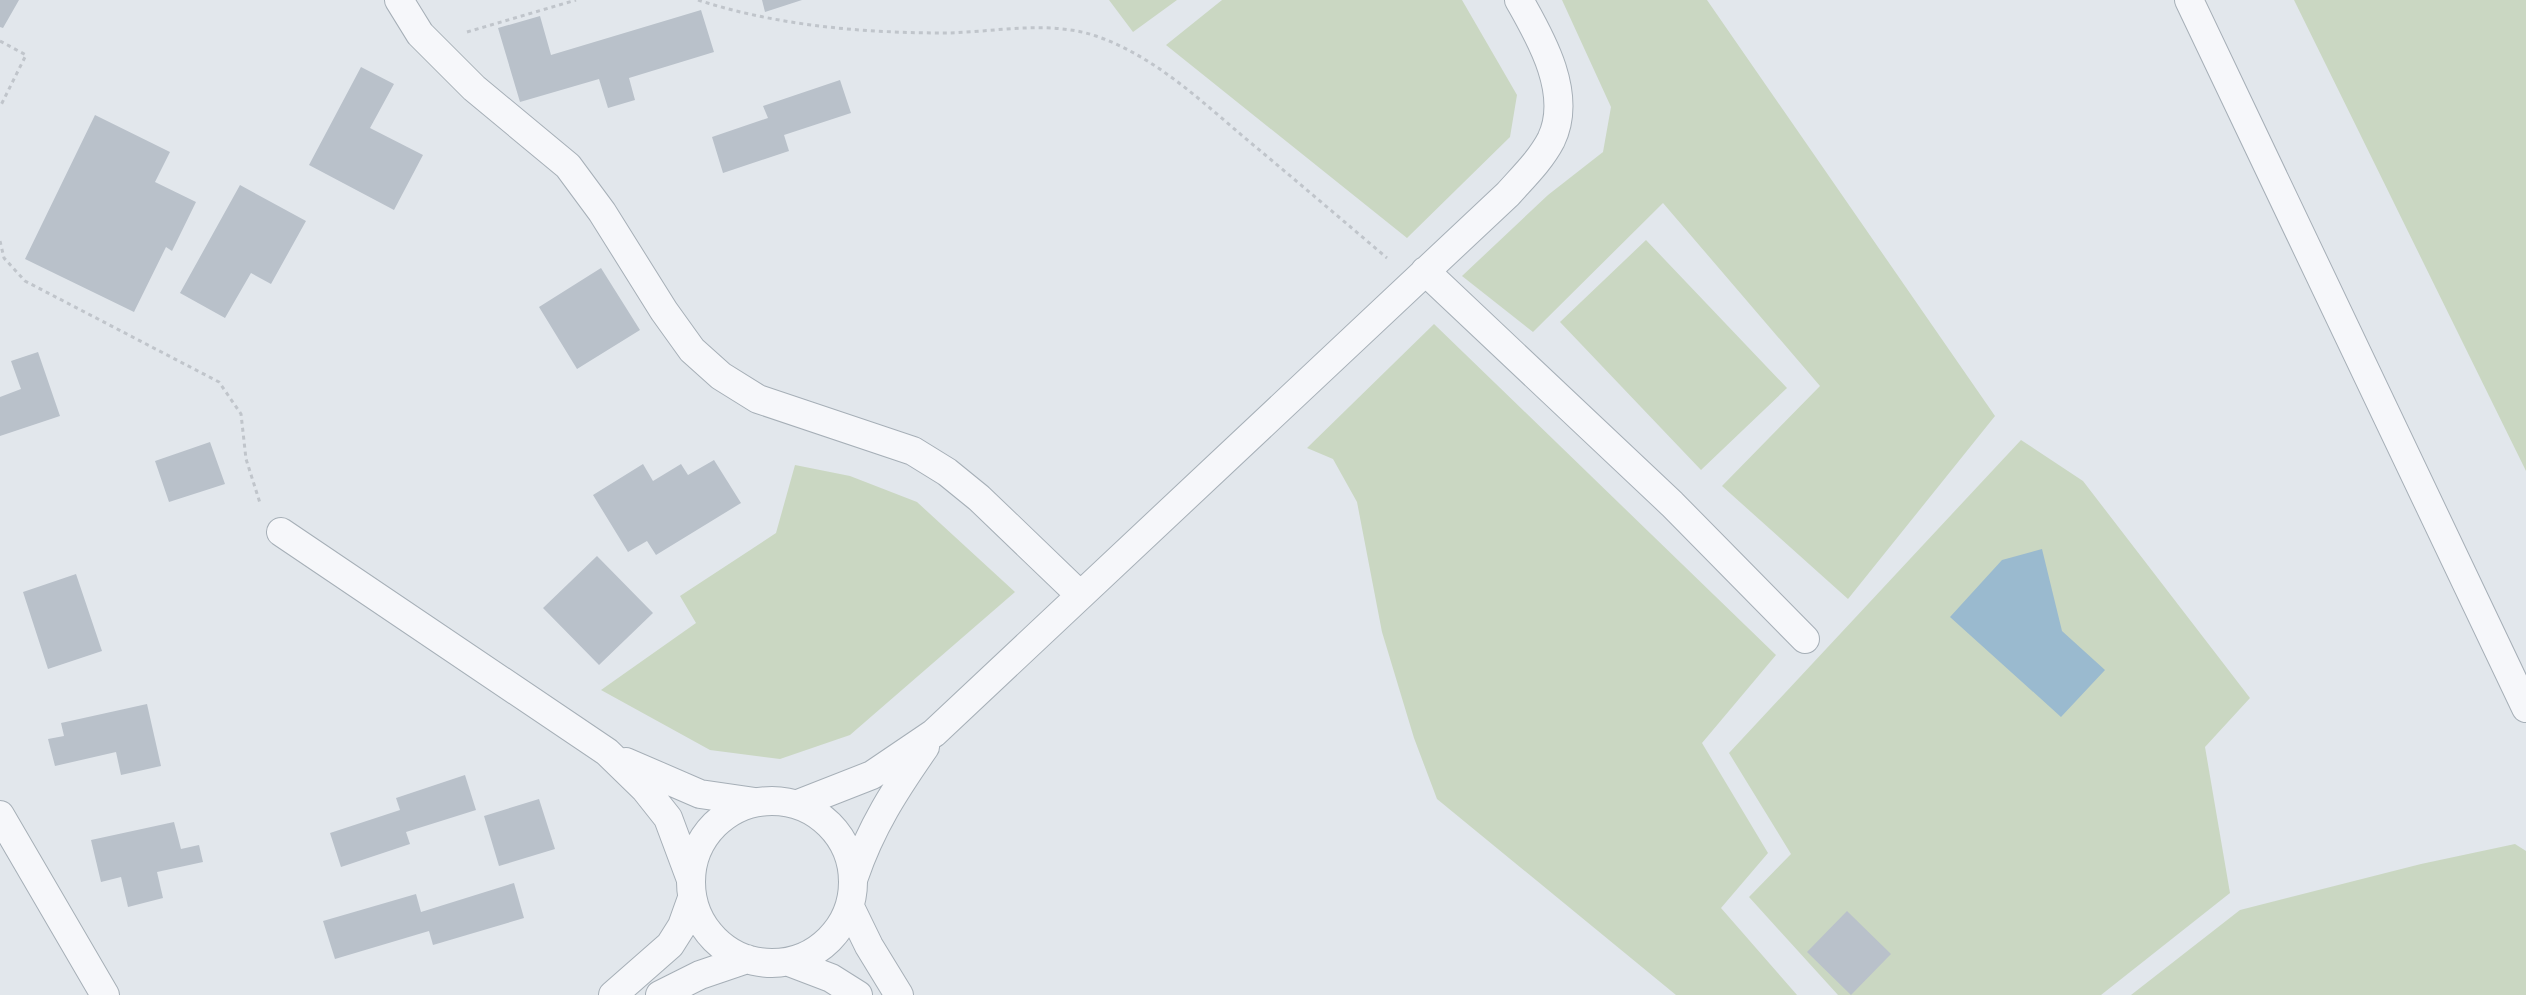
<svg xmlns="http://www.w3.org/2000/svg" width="2526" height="995" font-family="Ubuntu,sans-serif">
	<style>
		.green { fill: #cad7c2 }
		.water { fill: #9abacf }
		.building { fill: #b9c1ca }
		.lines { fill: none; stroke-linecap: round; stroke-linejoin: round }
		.minor-casing { stroke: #a6afb7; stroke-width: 30 }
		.path { stroke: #c0c5cb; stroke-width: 3; stroke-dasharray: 4 4; stroke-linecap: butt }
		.minor { stroke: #f6f7fa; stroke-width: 28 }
	</style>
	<rect width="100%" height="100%" fill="#e2e7ec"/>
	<path class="green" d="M 1109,0 L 1177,0 L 1133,32 Z
		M 1222,0 L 1462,0 L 1517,95 L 1510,137 L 1407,238 L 1166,45 Z
		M 1562,0 L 1707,0 L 1995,416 L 1848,599 L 1722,486 L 1820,386 L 1663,203 L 1533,332 L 1462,276 L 1548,195 L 1603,152 L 1611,107 Z
		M 2294,0 L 2526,0 L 2526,471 Z
		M 1646,240 L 1787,388 L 1701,470 L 1560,322 Z
		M 1434,324 L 1776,655 L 1702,743 L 1768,853 L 1721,908 L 1797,995 L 1676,995 L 1437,799 L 1414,738 L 1382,632 L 1357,502 L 1333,459 L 1307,448 Z
		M 2021,440 L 2083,481 L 2250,698 L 2205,747 L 2230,893 L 2101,995 L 1838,995 L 1749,897 L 1791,854 L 1729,753 Z
		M 795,465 L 850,476 L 917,502 L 1015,592 L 850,735 L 780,759 L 710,750 L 601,690 L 696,623 L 680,596 L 776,533 Z
		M 2515,844 L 2526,851 L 2526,995 L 2131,995 L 2240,910 L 2421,864 Z"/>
	<path class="water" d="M 2042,549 L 2062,631 L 2105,670 L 2061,717 L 1950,617 L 2002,560 Z"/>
	<path class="building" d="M 0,0 L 19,0 L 3,28 L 0,27 Z
		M 762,0 L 802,0 L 765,12 Z
		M 701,10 L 714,52 L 629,78 L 635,100 L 608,108 L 599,79 L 520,102 L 498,28 L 540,16 L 551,55 Z
		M 361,67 L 394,84 L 370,128 L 423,155 L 394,210 L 309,165 Z
		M 840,80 L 851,113 L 784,135 L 789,151 L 723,173 L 712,137 L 768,118 L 763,106 Z
		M 95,115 L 170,152 L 155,182 L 196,202 L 172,251 L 166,247 L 134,312 L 25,259 Z
		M 240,185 L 306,221 L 271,284 L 251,273 L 225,318 L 180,293 Z
		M 601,268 L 640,330 L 577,369 L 539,307 Z
		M 38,352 L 60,416 L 0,436 L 0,397 L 21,389 L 11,361 Z
		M 210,442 L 225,484 L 169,502 L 155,461 Z
		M 714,460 L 741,503 L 656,555 L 647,541 L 628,552 L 593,495 L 643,464 L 653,481 L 681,464 L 688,475 Z
		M 597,556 L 653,613 L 599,665 L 543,608 Z
		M 76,574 L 102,651 L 48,669 L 23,592 Z
		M 147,704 L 161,766 L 121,775 L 116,752 L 55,766 L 48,739 L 64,736 L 61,723 Z
		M 465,775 L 476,810 L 406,832 L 410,844 L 341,867 L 330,833 L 400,810 L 396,798 Z
		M 539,799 L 555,849 L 499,866 L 484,816 Z
		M 174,822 L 181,849 L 199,845 L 203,862 L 157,872 L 163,898 L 128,907 L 121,877 L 101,882 L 91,840 Z
		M 514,883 L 524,918 L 433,945 L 429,931 L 335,959 L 323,921 L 416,894 L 421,912 Z
		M 1847,911 L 1891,954 L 1851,995 L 1807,952 Z"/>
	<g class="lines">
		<defs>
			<path id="minor" d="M 399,0 L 420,34 L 474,88 L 568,166 L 602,212 L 664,311 L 692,350 L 721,376 L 758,399 L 913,451 L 947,472 L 979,498 L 1080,595
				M 2189,0 L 2526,708
				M 1425,271 L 1672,504 L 1805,639
				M 281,532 L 607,752 L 645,789 L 668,818 L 690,877
				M 626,762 L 700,794 L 755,802
				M691 882a81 81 0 1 1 162 0a81 81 0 1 1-162 0Z
				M 798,804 L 872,775 L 934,733 L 1508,194 C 1523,177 1540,161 1551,140 C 1573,95 1542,40 1519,0
				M 0,815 L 105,995
				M 854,877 C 871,827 895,790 925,747
				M 850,907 L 869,946 L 899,995
				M 789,962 L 831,978 L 858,995
				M 613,995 L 670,945 L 682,926 L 692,898
				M 660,995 L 700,975 L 747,959"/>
		</defs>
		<use href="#minor" class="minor-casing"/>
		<path class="path" d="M 698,0 C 778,26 864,33 947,33 C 995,32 1049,20 1096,36 C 1154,56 1200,100 1245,138 C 1293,178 1340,218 1387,258
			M 467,32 L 576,0
			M 0,41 L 26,55 L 0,107
			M 0,241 L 4,258 L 25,281 L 219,382 L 241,414 L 246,459 L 260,503"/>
		<use href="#minor" class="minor"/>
	</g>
</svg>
